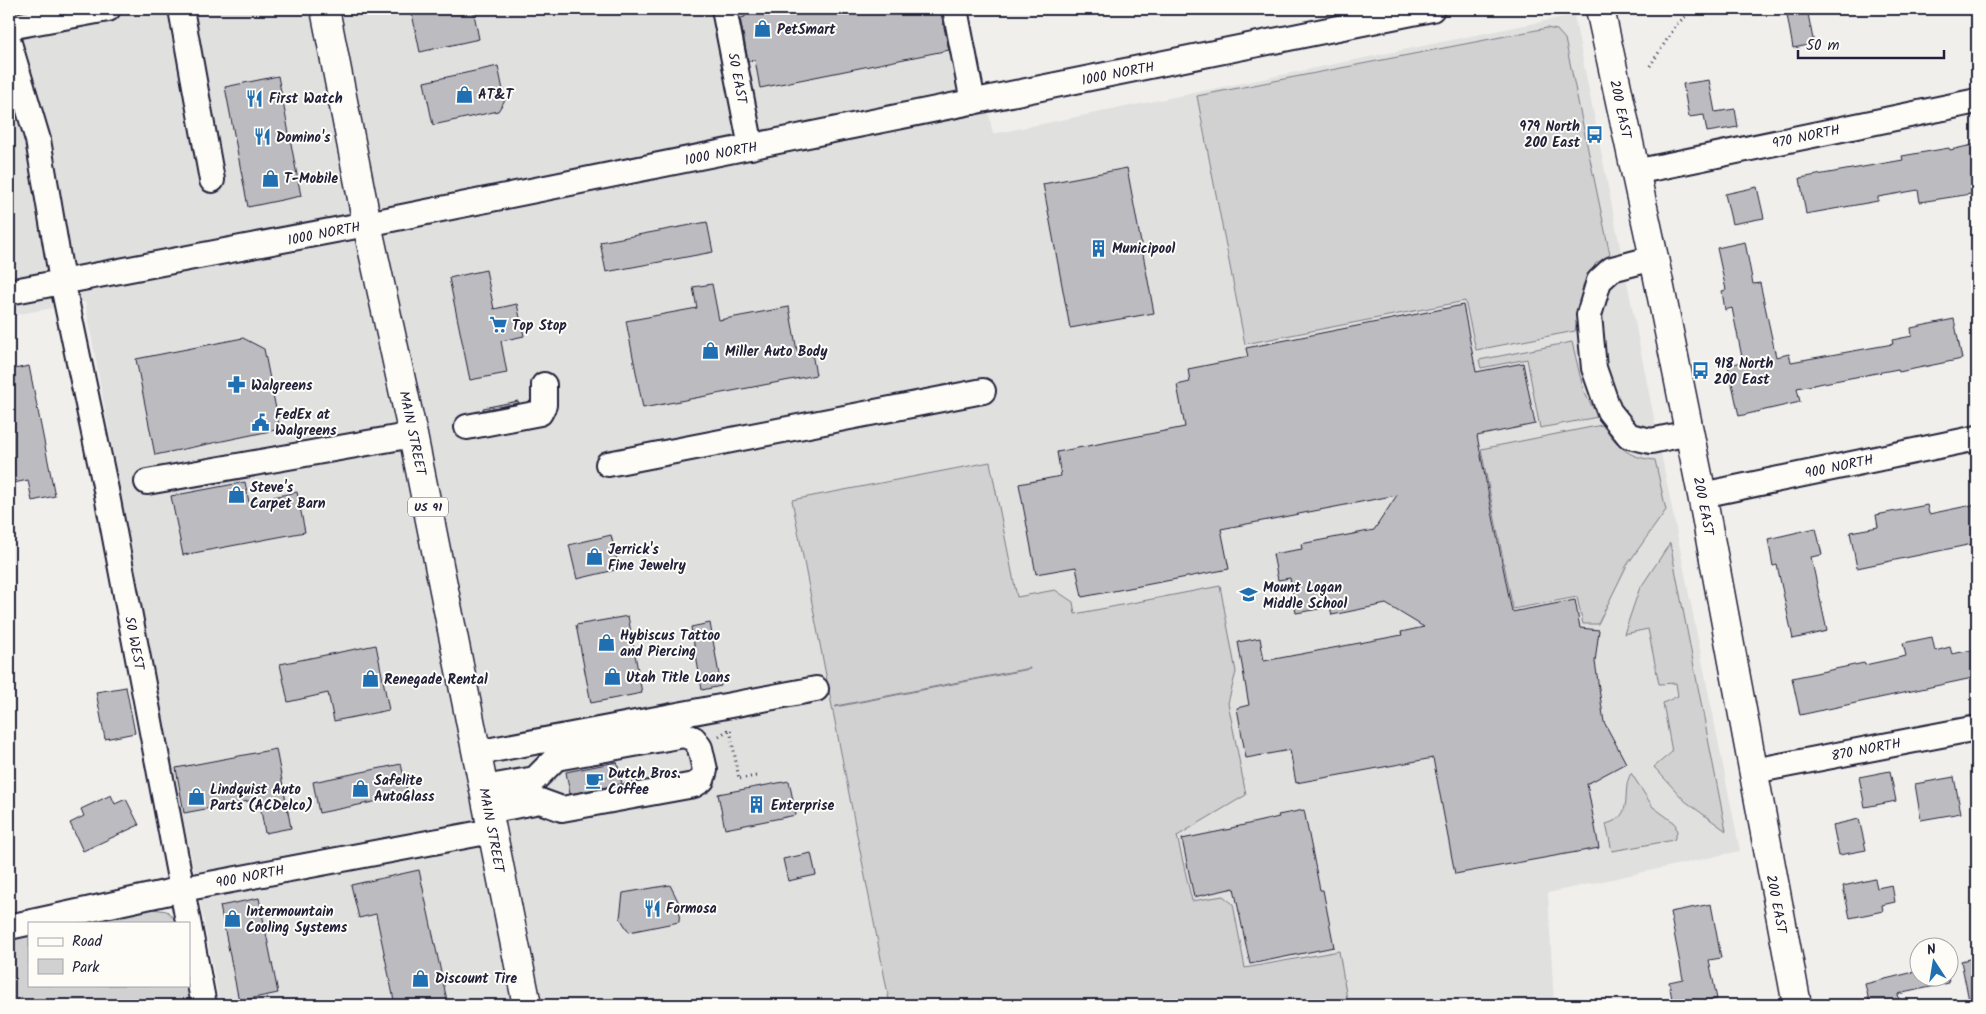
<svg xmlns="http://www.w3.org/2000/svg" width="1986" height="1014" font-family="Kalam,sans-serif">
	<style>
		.built { fill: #e0e0df }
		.green { fill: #d2d1d1; stroke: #7a7a86; fill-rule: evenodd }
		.building { fill: #bcbcc0; stroke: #22223b }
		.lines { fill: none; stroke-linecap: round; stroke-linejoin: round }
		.minor-casing { stroke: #22223b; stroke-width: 28 }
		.major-casing { stroke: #22223b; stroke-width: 31 }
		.path { stroke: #22223b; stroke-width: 3; stroke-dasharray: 1 4; stroke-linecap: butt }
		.minor { stroke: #fdfcf7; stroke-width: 24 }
		.major { stroke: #fdfcf7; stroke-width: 28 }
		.labels { text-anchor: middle; stroke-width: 4; stroke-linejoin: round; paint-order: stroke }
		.shield { fill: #fdfcf7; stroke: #646373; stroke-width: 1 }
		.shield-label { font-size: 12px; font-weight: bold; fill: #22223b }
		.poi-label { font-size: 14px; font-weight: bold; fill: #22223b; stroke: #fdfcf7; text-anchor: start }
		.street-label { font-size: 14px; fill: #22223b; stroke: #fdfcf7 }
	</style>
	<rect width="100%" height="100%" fill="#f0efec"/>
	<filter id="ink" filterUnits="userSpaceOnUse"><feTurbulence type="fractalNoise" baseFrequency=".02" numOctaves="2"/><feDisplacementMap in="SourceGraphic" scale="10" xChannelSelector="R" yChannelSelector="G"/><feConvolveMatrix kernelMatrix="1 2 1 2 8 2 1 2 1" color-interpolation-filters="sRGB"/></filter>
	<g filter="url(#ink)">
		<path class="built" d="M 9,9 L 968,9 L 993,134 L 1574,15 L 1740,851 L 1548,893 L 1554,1005 L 220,1005 L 193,865 L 169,754 L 85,302 L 9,316 Z"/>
		<path class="green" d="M 1547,28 L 1557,30 L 1565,39 L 1610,255 L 1596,263 L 1583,285 L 1575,331 L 1476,350 L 1465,301 L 1245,344 L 1197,96 Z
			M 1572,342 L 1584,392 L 1598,417 L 1540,428 L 1527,359 L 1481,368 L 1479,360 Z
			M 1602,425 C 1620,447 1625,457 1655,460 L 1666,510 L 1627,565 L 1598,624 L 1583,624 L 1577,597 L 1513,609 L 1481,449 Z
			M 990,462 L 1017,597 L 1055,590 L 1073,602 L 1075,614 L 1220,586 L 1236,672 L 1228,703 L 1246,795 L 1177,836 L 1192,901 L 1223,896 L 1233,904 L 1245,968 L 1339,951 L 1348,1005 L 890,1005 L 792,500 ZM 1030,668 L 1030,669 L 835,707 L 836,706 Z
			M 1670,543 L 1726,831 L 1685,801 L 1654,767 L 1672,752 L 1663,703 L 1678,696 L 1676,683 L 1659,684 L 1648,629 L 1624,634 L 1639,590 Z
			M 1631,773 L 1653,807 L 1675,823 L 1677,832 L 1674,840 L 1612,851 L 1606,824 C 1636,816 1620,793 1631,773 Z
			M 146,908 L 167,911 L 178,923 L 75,923 Z
			M 29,932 L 29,985 L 189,985 L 195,1005 L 9,1005 L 9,936 Z"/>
		<path class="building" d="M 411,9 L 473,9 L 479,39 L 420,52 Z
			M 744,9 L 940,9 L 949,50 L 760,88 L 755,60 L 748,61 L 740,18 L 745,17 Z
			M 1786,9 L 1807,9 L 1814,44 L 1793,48 Z
			M 498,66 L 505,100 L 498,111 L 433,125 L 424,82 Z
			M 278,76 L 301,196 L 248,207 L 225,87 Z
			M 1709,80 L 1715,112 L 1735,109 L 1738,127 L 1707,132 L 1704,115 L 1689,117 L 1683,84 Z
			M 1977,144 L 1977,193 L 1920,202 L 1918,190 L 1878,197 L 1878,201 L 1806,214 L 1800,178 L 1903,160 L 1902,156 L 1949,148 L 1950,150 Z
			M 1127,168 L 1154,313 L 1070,328 L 1043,184 Z
			M 1757,187 L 1764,218 L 1732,224 L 1725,194 Z
			M 707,222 L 713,252 L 606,272 L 600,242 Z
			M 1745,242 L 1753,284 L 1760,283 L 1776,357 L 1789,354 L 1791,362 L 1893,344 L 1892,340 L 1912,336 L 1911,328 L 1954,319 L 1962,359 L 1899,372 L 1898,369 L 1797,388 L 1800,402 L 1739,416 L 1728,365 L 1743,362 L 1732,308 L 1725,310 L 1722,291 L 1726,290 L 1717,248 Z
			M 486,270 L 494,309 L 517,304 L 524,336 L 501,341 L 507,373 L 470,380 L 449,278 Z
			M 712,284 L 719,320 L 789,307 L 797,351 L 811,348 L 816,375 L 643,408 L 626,321 L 697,308 L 693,287 Z
			M 1463,305 L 1476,372 L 1523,363 L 1535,424 L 1477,436 L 1512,612 L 1575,600 L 1580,628 L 1599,630 L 1595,662 L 1604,722 L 1626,763 L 1587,784 L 1599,848 L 1455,874 L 1433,758 L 1296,783 L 1290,750 L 1246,758 L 1237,708 L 1249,705 L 1238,642 L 1260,638 L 1264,661 L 1402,635 L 1401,632 L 1424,627 L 1386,604 L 1332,615 L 1330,607 L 1296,613 L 1290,578 L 1278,580 L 1273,554 L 1302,549 L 1301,544 L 1374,530 L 1397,495 L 1221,529 L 1229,569 L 1082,597 L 1076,567 L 1036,574 L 1019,484 L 1061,476 L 1057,452 L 1185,427 L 1177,385 L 1190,382 L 1188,369 L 1248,357 L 1246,348 Z
			M 243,338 L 264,349 L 280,429 L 155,455 L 136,359 Z
			M 29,366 L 55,496 L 32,501 L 28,480 L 9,484 L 9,370 Z
			M 518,401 L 519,403 L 483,410 L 483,408 Z
			M 245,482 L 249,502 L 297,492 L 305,532 L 183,555 L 171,496 Z
			M 1977,504 L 1977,543 L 1857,568 L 1850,532 L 1878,527 L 1876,515 L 1927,505 L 1929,514 Z
			M 1816,528 L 1822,555 L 1811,557 L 1827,631 L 1793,639 L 1777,565 L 1773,566 L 1768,539 Z
			M 611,535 L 619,569 L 577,579 L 569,545 Z
			M 628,616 L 642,693 L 591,703 L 576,625 Z
			M 710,623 L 721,686 L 702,690 L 691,627 Z
			M 1932,637 L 1935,651 L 1950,647 L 1952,654 L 1977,649 L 1977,677 L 1800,715 L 1792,678 L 1864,663 L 1865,665 L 1906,656 L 1903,643 Z
			M 376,645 L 389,710 L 334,721 L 328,693 L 288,702 L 280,664 Z
			M 126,687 L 135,733 L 105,739 L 96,692 Z
			M 276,749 L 291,828 L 265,833 L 259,799 L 184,813 L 176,768 Z
			M 617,762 L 622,784 L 570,794 L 566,772 Z
			M 401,764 L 408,795 L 319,813 L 313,782 Z
			M 1890,771 L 1896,801 L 1865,807 L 1859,777 Z
			M 1954,777 L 1961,813 L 1921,820 L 1915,784 Z
			M 789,781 L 796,815 L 725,829 L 718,794 Z
			M 111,795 L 115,804 L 126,799 L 139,825 L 83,851 L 70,823 L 84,816 L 81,809 Z
			M 1304,810 L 1320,890 L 1323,890 L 1334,947 L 1250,964 L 1234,888 L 1194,897 L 1182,839 L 1231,829 L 1231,828 L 1279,817 L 1278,815 Z
			M 1859,819 L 1866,850 L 1839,855 L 1833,825 Z
			M 811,853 L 816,875 L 788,881 L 783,859 Z
			M 419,870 L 448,1005 L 395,1005 L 376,914 L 359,918 L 351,885 Z
			M 1875,879 L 1877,888 L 1892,885 L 1895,902 L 1882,905 L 1883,911 L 1850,918 L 1843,886 Z
			M 670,885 L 680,905 L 679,922 L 629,932 L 620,918 L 623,893 Z
			M 259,898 L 278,993 L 239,1001 L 220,906 Z
			M 1711,904 L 1721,958 L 1709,960 L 1717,999 L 1684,1005 L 1673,1005 L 1669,982 L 1683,979 L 1670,912 Z
			M 1977,957 L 1977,1005 L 1970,1005 L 1961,961 Z
			M 1918,971 L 1918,976 L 1948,976 L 1949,983 L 1898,994 L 1900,1005 L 1870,1005 L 1865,984 Z"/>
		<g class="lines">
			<defs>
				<path id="minor" d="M 181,9 L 212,180
					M 724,9 L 751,147
					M 955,9 L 973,102
					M 9,27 L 108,9
					M 9,43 L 38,140 L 62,281 L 106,490 L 204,1005
					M 1635,172 L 1977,101
					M 1654,258 L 1612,269 L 1599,281 L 1589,315 L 1594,368 L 1609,411 L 1629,436 L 1651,441 L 1689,433
					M 9,292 L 367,224 L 1432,9
					M 467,427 L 540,413 L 544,405 L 544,385
					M 608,464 L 983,391
					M 147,482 L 413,435
					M 1702,495 L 1977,438
					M 476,753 L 816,689
					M 1754,771 L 1977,728
					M 484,788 L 535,779 L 556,758 L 684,735 L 694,739 L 700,748 L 705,770 L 702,780 L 694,785 L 562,809 L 540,801 L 488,811
					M 9,927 L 183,889 L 492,831"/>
				<path id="major" d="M 325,9 L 367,224 L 413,435 L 527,1005
					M 1600,9 L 1654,258 L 1702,495 L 1797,1005"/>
			</defs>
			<use href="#minor" class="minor-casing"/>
			<use href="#major" class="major-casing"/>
			<path class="path" d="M 1650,66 L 1677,24 L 1694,9
				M 719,736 L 730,729 L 739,779 L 756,776"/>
			<use href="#minor" class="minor"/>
			<use href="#major" class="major"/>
		</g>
	</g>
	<defs>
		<symbol id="shop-bare" viewBox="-9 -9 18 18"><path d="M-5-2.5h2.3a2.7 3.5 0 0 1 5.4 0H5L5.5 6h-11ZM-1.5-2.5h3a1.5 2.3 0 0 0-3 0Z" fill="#1f6fb2" stroke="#fdfcf7" stroke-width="2.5" paint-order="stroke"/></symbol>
		<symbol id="restaurant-bare" viewBox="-9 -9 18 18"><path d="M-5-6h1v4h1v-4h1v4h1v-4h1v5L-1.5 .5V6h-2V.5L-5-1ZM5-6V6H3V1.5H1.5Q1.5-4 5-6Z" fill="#1f6fb2" stroke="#fdfcf7" stroke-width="2.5" paint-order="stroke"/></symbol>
		<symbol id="bus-bare" viewBox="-9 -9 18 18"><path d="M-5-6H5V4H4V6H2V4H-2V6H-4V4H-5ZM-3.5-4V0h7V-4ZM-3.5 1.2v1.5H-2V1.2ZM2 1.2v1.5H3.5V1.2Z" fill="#1f6fb2" stroke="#fdfcf7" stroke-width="2.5" paint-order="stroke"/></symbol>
		<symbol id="building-bare" viewBox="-9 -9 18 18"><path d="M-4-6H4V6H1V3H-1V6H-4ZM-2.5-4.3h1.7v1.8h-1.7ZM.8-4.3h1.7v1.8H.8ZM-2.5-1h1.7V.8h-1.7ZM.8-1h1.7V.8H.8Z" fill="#1f6fb2" stroke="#fdfcf7" stroke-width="2.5" paint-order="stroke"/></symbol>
		<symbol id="supermarket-bare" viewBox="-9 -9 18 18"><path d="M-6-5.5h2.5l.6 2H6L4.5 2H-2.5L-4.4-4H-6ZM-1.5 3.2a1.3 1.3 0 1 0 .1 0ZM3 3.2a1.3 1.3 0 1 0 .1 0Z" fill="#1f6fb2" stroke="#fdfcf7" stroke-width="2.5" paint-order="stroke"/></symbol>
		<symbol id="pharmacy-bare" viewBox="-9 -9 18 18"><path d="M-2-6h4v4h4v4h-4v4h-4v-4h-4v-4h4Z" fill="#1f6fb2" stroke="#fdfcf7" stroke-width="2.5" paint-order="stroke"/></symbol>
		<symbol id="civic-bare" viewBox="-9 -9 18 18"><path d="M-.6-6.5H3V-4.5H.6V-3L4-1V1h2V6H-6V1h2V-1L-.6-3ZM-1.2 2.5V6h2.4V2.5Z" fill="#1f6fb2" stroke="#fdfcf7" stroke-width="2.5" paint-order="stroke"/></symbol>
		<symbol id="school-bare" viewBox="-9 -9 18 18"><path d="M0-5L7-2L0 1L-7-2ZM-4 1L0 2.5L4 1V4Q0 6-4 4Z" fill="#1f6fb2" stroke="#fdfcf7" stroke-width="2.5" paint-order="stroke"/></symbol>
		<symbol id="cafe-bare" viewBox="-9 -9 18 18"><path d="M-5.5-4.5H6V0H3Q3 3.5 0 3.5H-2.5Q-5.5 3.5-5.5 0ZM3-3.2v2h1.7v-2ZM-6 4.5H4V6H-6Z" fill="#1f6fb2" stroke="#fdfcf7" stroke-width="2.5" paint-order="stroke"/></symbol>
	</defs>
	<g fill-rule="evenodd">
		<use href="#shop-bare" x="750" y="16" width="25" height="25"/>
		<use href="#shop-bare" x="452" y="82" width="25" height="25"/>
		<use href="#restaurant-bare" x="242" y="86" width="25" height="25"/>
		<use href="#bus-bare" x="1582" y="122" width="25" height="25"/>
		<use href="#restaurant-bare" x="250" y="124" width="25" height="25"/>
		<use href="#shop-bare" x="258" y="166" width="25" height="25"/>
		<use href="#building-bare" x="1086" y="236" width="25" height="25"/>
		<use href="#supermarket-bare" x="486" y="312" width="25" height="25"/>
		<use href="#shop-bare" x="698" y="338" width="25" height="25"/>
		<use href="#bus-bare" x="1688" y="358" width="25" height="25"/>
		<use href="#pharmacy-bare" x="224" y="372" width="25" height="25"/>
		<use href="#civic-bare" x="248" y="410" width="25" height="25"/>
		<use href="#shop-bare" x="224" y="482" width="25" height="25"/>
		<use href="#shop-bare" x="582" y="544" width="25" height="25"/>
		<use href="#school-bare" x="1236" y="582" width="25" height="25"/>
		<use href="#shop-bare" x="594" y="630" width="25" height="25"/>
		<use href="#shop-bare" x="600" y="664" width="25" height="25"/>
		<use href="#shop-bare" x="358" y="666" width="25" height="25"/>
		<use href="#cafe-bare" x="582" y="768" width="25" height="25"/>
		<use href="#shop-bare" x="348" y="776" width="25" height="25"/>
		<use href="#shop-bare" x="184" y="784" width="25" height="25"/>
		<use href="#building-bare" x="744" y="792" width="25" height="25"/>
		<use href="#restaurant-bare" x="640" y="896" width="25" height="25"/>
		<use href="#shop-bare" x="220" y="906" width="25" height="25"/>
		<use href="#shop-bare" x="408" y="966" width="25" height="25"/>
	</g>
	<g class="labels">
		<rect class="shield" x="408" y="497.5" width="40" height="19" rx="4"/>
		<g class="shield-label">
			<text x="428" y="511">US 91</text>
		</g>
		<g class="poi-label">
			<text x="777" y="34">PetSmart</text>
			<text x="478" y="99">AT&amp;T</text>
			<text x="269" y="103">First Watch</text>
			<text x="1580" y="131" text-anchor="end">979 North<tspan x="1580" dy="16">200 East</tspan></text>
			<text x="276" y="142">Domino's</text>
			<text x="284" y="183">T-Mobile</text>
			<text x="1112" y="253">Municipool</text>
			<text x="512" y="330">Top Stop</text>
			<text x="725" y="356">Miller Auto Body</text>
			<text x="1714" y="368">918 North<tspan x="1714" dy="16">200 East</tspan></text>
			<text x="251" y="390">Walgreens</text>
			<text x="275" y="419">FedEx at<tspan x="275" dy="16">Walgreens</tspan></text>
			<text x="250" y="492">Steve's<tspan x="250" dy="16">Carpet Barn</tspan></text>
			<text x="608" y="554">Jerrick's<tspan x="608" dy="16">Fine Jewelry</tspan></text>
			<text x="1263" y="592">Mount Logan<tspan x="1263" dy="16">Middle School</tspan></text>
			<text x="620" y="640">Hybiscus Tattoo<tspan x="620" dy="16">and Piercing</tspan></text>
			<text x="626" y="682">Utah Title Loans</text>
			<text x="384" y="684">Renegade Rental</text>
			<text x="608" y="778">Dutch Bros.<tspan x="608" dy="16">Coffee</tspan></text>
			<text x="374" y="785">Safelite<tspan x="374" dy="16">AutoGlass</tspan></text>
			<text x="210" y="794">Lindquist Auto<tspan x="210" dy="16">Parts (ACDelco)</tspan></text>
			<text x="771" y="810">Enterprise</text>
			<text x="666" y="913">Formosa</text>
			<text x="246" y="916">Intermountain<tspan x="246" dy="16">Cooling Systems</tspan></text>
			<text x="435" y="983">Discount Tire</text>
		</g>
		<g class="street-label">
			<text transform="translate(1118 73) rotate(-11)" y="5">1000 NORTH</text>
			<text transform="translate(738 78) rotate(79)" y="5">50 EAST</text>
			<text transform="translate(1621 109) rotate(78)" y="5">200 EAST</text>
			<text transform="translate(1806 136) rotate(-12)" y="5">970 NORTH</text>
			<text transform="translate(721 153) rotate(-11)" y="5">1000 NORTH</text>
			<text transform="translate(324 233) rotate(-11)" y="5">1000 NORTH</text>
			<text transform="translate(413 433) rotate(78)" y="5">MAIN STREET</text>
			<text transform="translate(1839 466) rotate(-12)" y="5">900 NORTH</text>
			<text transform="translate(1704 506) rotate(79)" y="5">200 EAST</text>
			<text transform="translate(135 643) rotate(79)" y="5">50 WEST</text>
			<text transform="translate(1866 749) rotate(-11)" y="5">870 NORTH</text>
			<text transform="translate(492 830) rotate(79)" y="5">MAIN STREET</text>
			<text transform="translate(250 876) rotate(-11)" y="5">900 NORTH</text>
			<text transform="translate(1777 904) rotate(79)" y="5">200 EAST</text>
		</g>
	</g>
	<rect width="1986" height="1014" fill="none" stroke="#fdfcf7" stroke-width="30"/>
	<rect x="15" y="15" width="1956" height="984" fill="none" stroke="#22223b" stroke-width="2" filter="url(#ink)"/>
	<rect x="28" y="922" width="162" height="65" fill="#fdfcf7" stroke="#a5a5ac"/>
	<rect x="38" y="938" width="25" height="8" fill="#fdfcf7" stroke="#a5a5ac"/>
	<text x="72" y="946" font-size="15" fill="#22223b">Road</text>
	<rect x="38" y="959" width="25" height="15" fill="#d2d1d1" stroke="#a5a5ac"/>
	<text x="72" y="972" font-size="15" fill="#22223b">Park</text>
	<g transform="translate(1934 962) rotate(348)"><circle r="24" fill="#fdfcf7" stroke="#a5a5ac"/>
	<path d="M0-4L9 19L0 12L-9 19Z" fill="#1f6fb2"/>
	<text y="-8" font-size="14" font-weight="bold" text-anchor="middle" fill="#22223b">N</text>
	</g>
	<path d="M1798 50v8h146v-8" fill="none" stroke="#22223b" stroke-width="2.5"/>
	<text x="1806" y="50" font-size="15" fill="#22223b" stroke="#fdfcf7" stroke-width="4" paint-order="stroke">50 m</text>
</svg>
